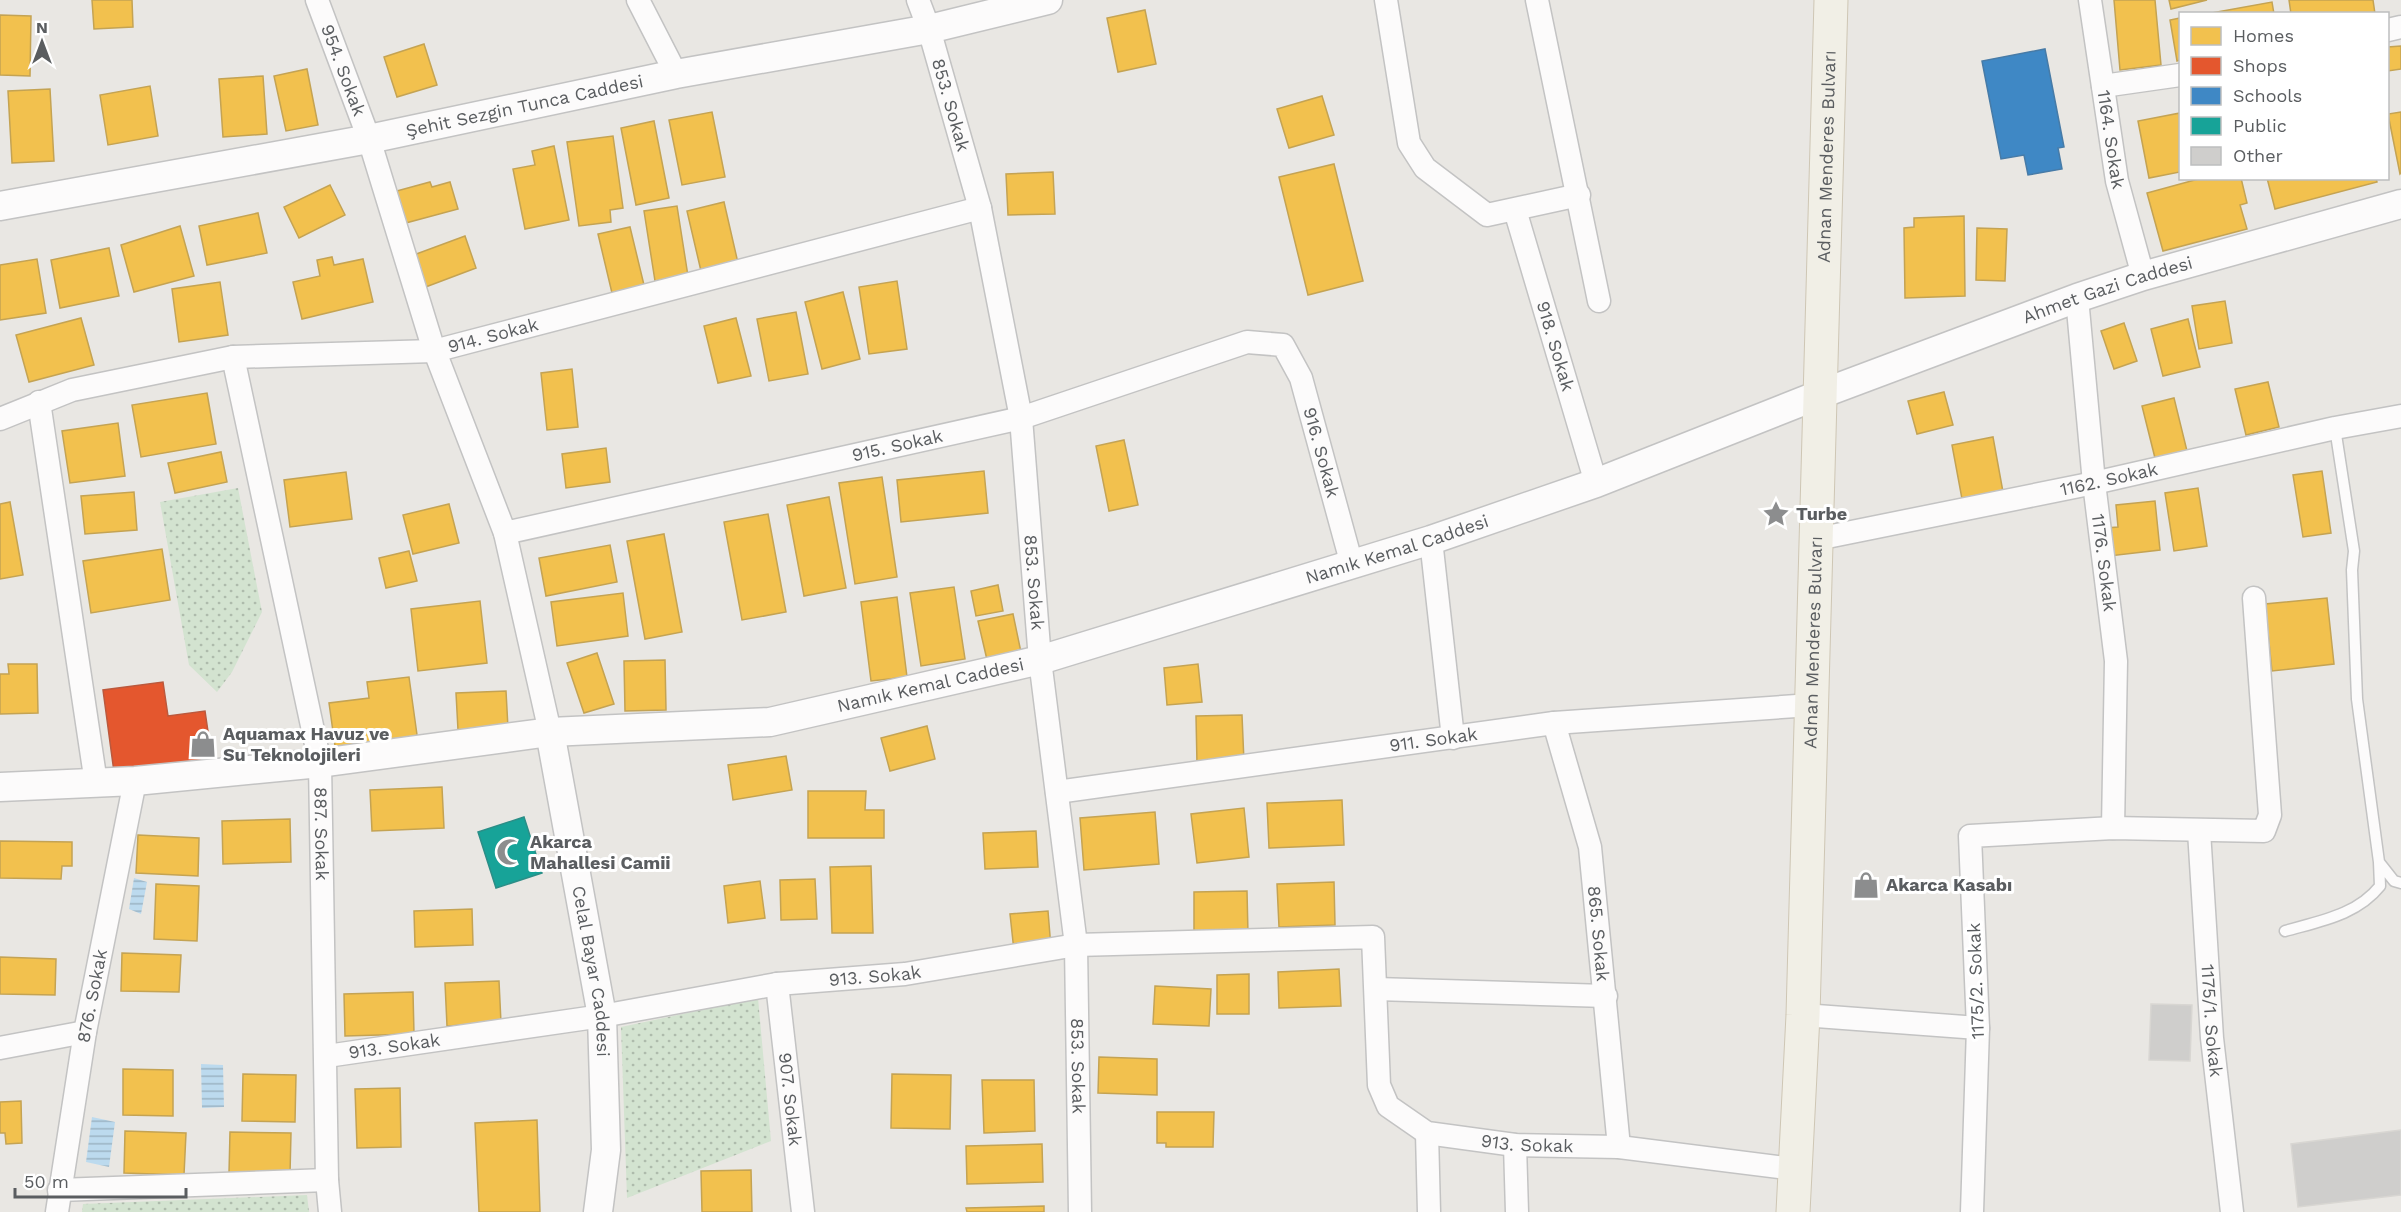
<svg xmlns="http://www.w3.org/2000/svg" width="2401" height="1212" font-family="'Work Sans',sans-serif">
	<style>
		.grass { fill: url(#grass-dots) }
		.water { fill: url(#water-rules) }
		.homes { fill: #f2c14e; stroke: #c4a353; stroke-width: 1.5 }
		.shops { fill: #e4572e; stroke: #bb593d; stroke-width: 1.5 }
		.schools { fill: #3f88c5; stroke: #477ba7; stroke-width: 1.5 }
		.public { fill: #17a398; stroke: #2b8e87; stroke-width: 1.5 }
		.building { fill: #cfcecc; stroke: #d8d6d2; stroke-width: 1.5 }
		.lines { fill: none; stroke-linecap: round; stroke-linejoin: round }
		.service-casing { stroke: #c3c3c3; stroke-width: 13 }
		.minor-casing { stroke: #c3c3c3; stroke-width: 25 }
		.tertiary-casing { stroke: #c3c3c3; stroke-width: 31 }
		.primary-casing { stroke: #cec6b4; stroke-width: 35 }
		.service { stroke: #fcfbfb; stroke-width: 10 }
		.minor { stroke: #fcfbfb; stroke-width: 22 }
		.tertiary { stroke: #fcfbfb; stroke-width: 28 }
		.primary { stroke: #f1efe6; stroke-width: 33 }
		.labels { text-anchor: middle; stroke-width: 6; stroke-linejoin: round; paint-order: stroke }
		.street-label { font-size: 18px; fill: #5a5d60; stroke: #fff }
		.poi-label { font-size: 18px; font-weight: bold; fill: #5a5d60; stroke: #fff; text-anchor: start }
	</style>
	<defs>
		<pattern id="grass-dots" width="8" height="8" patternUnits="userSpaceOnUse" patternTransform="scale(1.5)"><rect width="8" height="8" fill="#d3e3d0"/><path d="M2 2h.1M6 6h.1" fill="none" stroke="#aebbac" stroke-width="1.8" stroke-linecap="round"/></pattern>
		<pattern id="water-rules" width="6" height="5" patternUnits="userSpaceOnUse" patternTransform="scale(1.5)"><rect width="6" height="5" fill="#bcdaee"/><path d="M0 2.5h6" fill="none" stroke="#9cb4c4"/></pattern>
	</defs>
	<rect width="100%" height="100%" fill="#e9e7e3"/>
	<path class="grass" d="M 238,488 L 262,612 L 232,672 L 217,692 L 189,665 L 160,502 Z
		M 758,998 L 771,1141 L 627,1198 L 621,1027 Z
		M 307,1195 L 309,1212 L 82,1212 L 83,1204 Z"/>
	<path class="water" d="M 134,878 L 147,882 L 141,914 L 129,909 Z
		M 201,1064 L 223,1065 L 224,1107 L 202,1108 Z
		M 92,1117 L 115,1122 L 109,1167 L 86,1162 Z"/>
	<path class="homes" d="M 92,0 L 132,0 L 133,27 L 94,29 Z
		M 2114,0 L 2155,0 L 2161,65 L 2120,70 Z
		M 2169,0 L 2207,0 L 2171,9 Z
		M 2289,0 L 2373,0 L 2375,14 L 2291,14 Z
		M 2272,2 L 2274,14 L 2206,14 Z
		M 1145,10 L 1156,64 L 1118,72 L 1107,18 Z
		M 0,15 L 31,16 L 30,76 L 0,75 Z
		M 2180,18 L 2180,60 L 2177,61 L 2170,20 Z
		M 424,44 L 437,85 L 397,97 L 384,57 Z
		M 2401,46 L 2401,69 L 2388,71 L 2388,47 Z
		M 307,69 L 318,125 L 286,131 L 274,76 Z
		M 263,76 L 267,134 L 223,137 L 219,79 Z
		M 150,86 L 158,136 L 108,145 L 100,95 Z
		M 50,89 L 54,161 L 12,163 L 8,91 Z
		M 1322,96 L 1334,135 L 1289,148 L 1277,109 Z
		M 712,112 L 725,177 L 682,185 L 669,120 Z
		M 2401,112 L 2401,173 L 2400,174 L 2388,114 Z
		M 2180,113 L 2180,172 L 2149,178 L 2138,121 Z
		M 654,121 L 669,198 L 636,205 L 621,128 Z
		M 613,136 L 623,208 L 610,210 L 611,222 L 579,226 L 567,142 Z
		M 554,146 L 569,220 L 525,229 L 513,169 L 535,165 L 532,151 Z
		M 1334,164 L 1363,281 L 1308,295 L 1279,177 Z
		M 1053,172 L 1055,214 L 1008,215 L 1006,174 Z
		M 2202,178 L 2241,178 L 2247,203 L 2240,205 L 2247,229 L 2163,251 L 2147,193 Z
		M 2267,178 L 2376,178 L 2377,182 L 2275,209 Z
		M 430,182 L 432,187 L 450,182 L 458,209 L 402,224 L 393,192 Z
		M 330,185 L 345,215 L 299,238 L 284,207 Z
		M 724,202 L 738,263 L 701,271 L 687,211 Z
		M 677,206 L 688,276 L 655,281 L 644,211 Z
		M 258,213 L 267,253 L 207,265 L 199,226 Z
		M 1964,216 L 1965,296 L 1905,298 L 1904,228 L 1914,227 L 1914,218 Z
		M 180,226 L 194,276 L 134,292 L 121,245 Z
		M 630,227 L 644,285 L 612,293 L 598,234 Z
		M 1977,228 L 2007,229 L 2005,281 L 1976,280 Z
		M 465,236 L 476,268 L 423,288 L 411,256 Z
		M 109,248 L 119,296 L 60,308 L 51,260 Z
		M 332,257 L 334,265 L 363,259 L 373,302 L 302,319 L 293,282 L 320,276 L 317,260 Z
		M 37,259 L 46,313 L 0,320 L 0,265 Z
		M 897,281 L 907,349 L 869,354 L 859,287 Z
		M 220,282 L 228,335 L 179,342 L 172,289 Z
		M 843,292 L 860,359 L 822,369 L 805,302 Z
		M 2225,301 L 2232,343 L 2199,349 L 2192,306 Z
		M 796,312 L 808,374 L 769,381 L 757,319 Z
		M 81,318 L 94,365 L 29,382 L 16,335 Z
		M 736,318 L 751,376 L 718,383 L 704,326 Z
		M 2188,319 L 2200,367 L 2163,376 L 2151,329 Z
		M 2124,323 L 2137,361 L 2114,369 L 2101,331 Z
		M 572,369 L 578,427 L 547,430 L 541,373 Z
		M 2268,382 L 2279,427 L 2246,435 L 2235,389 Z
		M 1944,392 L 1953,425 L 1917,434 L 1908,401 Z
		M 207,393 L 216,444 L 141,457 L 132,405 Z
		M 2174,398 L 2187,451 L 2155,458 L 2142,406 Z
		M 118,423 L 125,476 L 70,483 L 62,431 Z
		M 1993,437 L 2003,492 L 1962,499 L 1952,445 Z
		M 1124,440 L 1138,505 L 1109,511 L 1096,446 Z
		M 606,448 L 610,482 L 566,488 L 562,454 Z
		M 221,452 L 227,482 L 175,493 L 168,463 Z
		M 984,471 L 988,513 L 901,522 L 897,480 Z
		M 2322,471 L 2331,533 L 2303,537 L 2293,475 Z
		M 346,472 L 352,519 L 290,527 L 284,480 Z
		M 882,477 L 897,577 L 855,584 L 839,483 Z
		M 2198,488 L 2207,546 L 2174,551 L 2165,493 Z
		M 134,492 L 137,530 L 85,534 L 81,496 Z
		M 829,497 L 846,588 L 804,596 L 787,505 Z
		M 2155,501 L 2160,550 L 2109,556 L 2106,528 L 2118,527 L 2116,505 Z
		M 10,502 L 23,575 L 0,579 L 0,504 Z
		M 449,504 L 459,543 L 413,554 L 403,515 Z
		M 768,514 L 786,612 L 742,620 L 724,522 Z
		M 664,534 L 682,632 L 645,639 L 627,541 Z
		M 610,545 L 617,582 L 546,596 L 539,558 Z
		M 162,549 L 170,600 L 91,613 L 83,561 Z
		M 409,551 L 417,581 L 386,588 L 379,558 Z
		M 998,585 L 1003,611 L 976,616 L 971,591 Z
		M 954,587 L 965,659 L 921,666 L 910,593 Z
		M 623,593 L 628,636 L 557,646 L 551,602 Z
		M 897,597 L 907,677 L 871,681 L 861,602 Z
		M 2327,598 L 2334,664 L 2272,671 L 2265,604 Z
		M 480,601 L 487,663 L 418,671 L 411,609 Z
		M 1013,614 L 1022,657 L 988,664 L 978,621 Z
		M 597,653 L 614,704 L 584,713 L 567,663 Z
		M 665,660 L 666,710 L 625,711 L 624,661 Z
		M 8,664 L 37,664 L 38,713 L 0,714 L 0,674 L 9,674 Z
		M 1198,664 L 1202,702 L 1167,705 L 1164,668 Z
		M 409,677 L 418,742 L 336,753 L 329,703 L 369,698 L 367,682 Z
		M 506,691 L 508,728 L 458,730 L 456,693 Z
		M 1242,715 L 1244,762 L 1197,764 L 1196,716 Z
		M 927,726 L 935,759 L 890,771 L 881,738 Z
		M 786,756 L 792,790 L 733,800 L 728,765 Z
		M 442,787 L 444,828 L 372,831 L 370,790 Z
		M 808,791 L 866,791 L 865,810 L 884,810 L 884,838 L 808,838 Z
		M 1342,800 L 1344,845 L 1269,848 L 1267,803 Z
		M 1244,808 L 1249,857 L 1197,863 L 1191,814 Z
		M 1155,812 L 1159,864 L 1084,870 L 1080,818 Z
		M 290,819 L 291,862 L 223,864 L 222,821 Z
		M 1036,831 L 1038,867 L 985,869 L 983,833 Z
		M 138,835 L 199,838 L 198,876 L 136,873 Z
		M 0,841 L 72,842 L 72,866 L 62,866 L 61,879 L 0,878 Z
		M 871,866 L 873,933 L 832,933 L 830,867 Z
		M 815,879 L 817,919 L 781,920 L 780,880 Z
		M 760,881 L 765,918 L 728,923 L 724,886 Z
		M 1334,882 L 1335,925 L 1279,927 L 1277,884 Z
		M 156,884 L 199,886 L 197,941 L 154,939 Z
		M 1247,891 L 1248,934 L 1194,935 L 1194,892 Z
		M 472,909 L 473,945 L 415,947 L 414,911 Z
		M 1048,911 L 1051,948 L 1014,951 L 1010,914 Z
		M 122,953 L 181,955 L 179,992 L 121,991 Z
		M 0,957 L 56,959 L 55,995 L 0,994 Z
		M 1339,969 L 1341,1006 L 1279,1008 L 1278,972 Z
		M 1249,974 L 1249,1014 L 1217,1014 L 1217,975 Z
		M 499,981 L 501,1023 L 447,1026 L 445,983 Z
		M 1155,986 L 1211,989 L 1209,1026 L 1153,1024 Z
		M 413,992 L 414,1034 L 345,1036 L 344,994 Z
		M 1099,1057 L 1157,1059 L 1157,1095 L 1098,1093 Z
		M 123,1069 L 173,1070 L 173,1116 L 123,1115 Z
		M 243,1074 L 296,1075 L 295,1122 L 242,1121 Z
		M 892,1074 L 951,1075 L 950,1129 L 891,1128 Z
		M 982,1080 L 1034,1080 L 1035,1131 L 984,1133 Z
		M 400,1088 L 401,1147 L 357,1148 L 355,1089 Z
		M 21,1101 L 22,1143 L 6,1144 L 5,1133 L 0,1133 L 0,1102 Z
		M 1157,1112 L 1214,1112 L 1213,1147 L 1166,1147 L 1166,1143 L 1157,1143 Z
		M 537,1120 L 540,1212 L 479,1212 L 475,1123 Z
		M 125,1131 L 186,1133 L 184,1175 L 124,1173 Z
		M 230,1132 L 291,1133 L 290,1174 L 229,1173 Z
		M 1042,1144 L 1043,1182 L 967,1184 L 966,1146 Z
		M 751,1170 L 752,1212 L 702,1212 L 701,1171 Z
		M 1044,1206 L 1044,1212 L 967,1212 L 966,1208 Z"/>
	<path class="shops" d="M 163,682 L 168,716 L 205,711 L 212,759 L 114,772 L 103,690 Z"/>
	<path class="schools" d="M 2045,49 L 2064,147 L 2058,148 L 2062,169 L 2028,175 L 2024,155 L 2001,159 L 1982,61 Z"/>
	<path class="public" d="M 524,817 L 542,873 L 496,888 L 478,832 Z"/>
	<path class="building" d="M 2151,1004 L 2192,1005 L 2190,1061 L 2149,1060 Z
		M 2401,1130 L 2401,1195 L 2298,1207 L 2291,1144 Z"/>
	<g class="lines">
		<defs>
			<path id="service" d="M 2335,428 L 2354,551 L 2352,570 L 2357,699 L 2379,862 L 2394,881 L 2401,883
				M 2285,931 C 2320,921 2357,915 2380,886 L 2379,862"/>
			<g id="minor">
				<path id="s1" d="M 317,0 L 369,139 L 432,344 L 505,533 L 550,732"/>
				<path d="M 638,0 L 676,74"/>
				<path id="s2" d="M 918,0 L 929,29 L 980,208 L 1021,418 L 1040,660 L 1076,945 L 1080,1212"/>
				<path d="M 1386,0 L 1409,143 L 1425,168 L 1487,215 L 1579,195"/>
				<path d="M 1537,0 L 1599,301"/>
				<path id="s3" d="M 2090,0 L 2117,181 L 2143,276"/>
				<path d="M 2388,30 L 2401,27"/>
				<path d="M 2103,86 L 2180,75"/>
				<path id="s4" d="M 1515,210 L 1596,483"/>
				<path id="s5" d="M 2077,298 L 2094,483 L 2116,661 L 2113,828"/>
				<path id="s6" d="M 233,357 L 320,763 L 327,1180 L 330,1212"/>
				<path d="M 39,402 L 96,783"/>
				<path id="s7" d="M 0,419 L 72,390 L 233,357 L 434,351 L 980,208"/>
				<path id="s8" d="M 505,533 L 1021,418 L 1247,342 L 1283,345 L 1301,378 L 1352,565"/>
				<path id="s9" d="M 1817,539 L 2094,483 L 2335,428 L 2401,416"/>
				<path d="M 1431,540 L 1453,738"/>
				<path id="s10" d="M 1554,723 L 1590,847 L 1619,1147"/>
				<path id="s11" d="M 1057,792 L 1554,723 L 1811,705"/>
				<path id="s12" d="M 2199,831 L 2212,1038 L 2232,1212"/>
				<path id="s13" d="M 777,984 L 803,1212"/>
				<path d="M 1376,989 L 1606,996"/>
				<path d="M 1803,1015 L 1978,1028"/>
				<path d="M 0,1048 L 85,1032"/>
				<path id="s14" d="M 327,1056 L 602,1016 L 777,984 L 905,974 L 1076,945 L 1373,937 L 1379,1085 L 1388,1106 L 1427,1133 L 1515,1145 L 1619,1147 L 1794,1169"/>
				<path d="M 1427,1133 L 1429,1212"/>
				<path d="M 1515,1145 L 1517,1212"/>
				<path d="M 59,1190 L 327,1180"/>
				<path id="s15" d="M 57,1212 L 85,1032 L 135,781"/>
				<path d="M 1972,1212 L 1978,1028 L 1970,836 L 2113,828 L 2264,831 L 2270,815 L 2254,598"/>
			</g>
			<g id="tertiary">
				<path id="s16" d="M 0,206 L 369,139 L 676,74 L 929,29 L 1048,0"/>
				<path id="s17" d="M 550,732 L 602,1016 L 606,1150 L 598,1212"/>
				<path id="s18" d="M 0,787 L 135,781 L 320,763 L 550,732 L 770,722 L 1040,660 L 1431,540 L 1596,483 L 1821,394 L 2077,298 L 2143,276 L 2401,204"/>
			</g>
			<g id="primary">
				<path id="s19" d="M 1793,1212 L 1803,1015 L 1831,0"/>
			</g>
		</defs>
		<use href="#service" class="service-casing"/>
		<use href="#minor" class="minor-casing"/>
		<use href="#tertiary" class="tertiary-casing"/>
		<use href="#primary" class="primary-casing"/>
		<use href="#service" class="service"/>
		<use href="#minor" class="minor"/>
		<use href="#tertiary" class="tertiary"/>
		<use href="#primary" class="primary"/>
	</g>
	<defs>
		<symbol id="sight-bare" viewBox="-9 -9 18 18"><path d="M0-6L1.8-2.2L6-1.7L2.9 1.2L3.7 5.4L0 3.3L-3.7 5.4L-2.9 1.2L-6-1.7L-1.8-2.2Z" fill="#8c8d8e" stroke="#fff" stroke-width="2.5" paint-order="stroke"/></symbol>
		<symbol id="shop-bare" viewBox="-9 -9 18 18"><path d="M-5-2.5h2.3a2.7 3.5 0 0 1 5.4 0H5L5.5 6h-11ZM-1.5-2.5h3a1.5 2.3 0 0 0-3 0Z" fill="#8c8d8e" stroke="#fff" stroke-width="2.5" paint-order="stroke"/></symbol>
		<symbol id="mosque-bare" viewBox="-9 -9 18 18"><path d="M3.5-4.9A6 6 0 1 0 3.5 4.9A5 5 0 1 1 3.5-4.9Z" fill="#8c8d8e" stroke="#fff" stroke-width="2.5" paint-order="stroke"/></symbol>
	</defs>
	<g fill-rule="evenodd">
		<use href="#sight-bare" x="1757" y="495" width="38" height="38"/>
		<use href="#shop-bare" x="184" y="725" width="38" height="38"/>
		<use href="#mosque-bare" x="491" y="833" width="38" height="38"/>
		<use href="#shop-bare" x="1847" y="866" width="38" height="38"/>
	</g>
	<g class="labels">
		<g class="street-label">
			<text dy="6" stroke="none"><textPath href="#s1" startOffset="75">954. Sokak</textPath></text>
			<text dy="6" stroke="none"><textPath href="#s2" startOffset="110">853. Sokak</textPath></text>
			<text dy="6" stroke="none"><textPath href="#s16" startOffset="534">Şehit Sezgin Tunca Caddesi</textPath></text>
			<text dy="6" stroke="none"><textPath href="#s3" startOffset="141">1164. Sokak</textPath></text>
			<text dy="6" stroke="none"><textPath href="#s19" startOffset="1056">Adnan Menderes Bulvarı</textPath></text>
			<text dy="6" stroke="none"><textPath href="#s18" startOffset="2181">Ahmet Gazi Caddesi</textPath></text>
			<text dy="6" stroke="none"><textPath href="#s7" startOffset="504">914. Sokak</textPath></text>
			<text dy="6" stroke="none"><textPath href="#s4" startOffset="142">918. Sokak</textPath></text>
			<text dy="6" stroke="none"><textPath href="#s8" startOffset="402">915. Sokak</textPath></text>
			<text dy="6" stroke="none"><textPath href="#s8" startOffset="918">916. Sokak</textPath></text>
			<text dy="6" stroke="none"><textPath href="#s9" startOffset="298">1162. Sokak</textPath></text>
			<text dy="6" stroke="none"><textPath href="#s18" startOffset="1424">Namık Kemal Caddesi</textPath></text>
			<text dy="6" stroke="none"><textPath href="#s5" startOffset="266">1176. Sokak</textPath></text>
			<text dy="6" stroke="none"><textPath href="#s2" startOffset="596">853. Sokak</textPath></text>
			<text dy="6" stroke="none"><textPath href="#s19" startOffset="570">Adnan Menderes Bulvarı</textPath></text>
			<text dy="6" stroke="none"><textPath href="#s18" startOffset="938">Namık Kemal Caddesi</textPath></text>
			<text dy="6" stroke="none"><textPath href="#s11" startOffset="380">911. Sokak</textPath></text>
			<text dy="6" stroke="none"><textPath href="#s6" startOffset="486">887. Sokak</textPath></text>
			<text dy="6" stroke="none"><textPath href="#s10" startOffset="216">865. Sokak</textPath></text>
			<text dy="6" stroke="none"><textPath href="#s17" startOffset="243">Celal Bayar Caddesi</textPath></text>
			<text dy="6" stroke="none"><textPath href="#s14" startOffset="554">913. Sokak</textPath></text>
			<text transform="translate(1976 981) rotate(-92)" y="6">1175/2. Sokak</text>
			<text dy="6" stroke="none"><textPath href="#s15" startOffset="219">876. Sokak</textPath></text>
			<text dy="6" stroke="none"><textPath href="#s12" startOffset="190">1175/1. Sokak</textPath></text>
			<text dy="6" stroke="none"><textPath href="#s14" startOffset="68">913. Sokak</textPath></text>
			<text dy="6" stroke="none"><textPath href="#s2" startOffset="1082">853. Sokak</textPath></text>
			<text dy="6" stroke="none"><textPath href="#s13" startOffset="116">907. Sokak</textPath></text>
			<text dy="6" stroke="none"><textPath href="#s14" startOffset="1374">913. Sokak</textPath></text>
		</g>
		<g class="poi-label">
			<text x="1796" y="520">Turbe</text>
			<text x="223" y="740">Aquamax Havuz ve<tspan x="223" dy="21">Su Teknolojileri</tspan></text>
			<text x="530" y="848">Akarca<tspan x="530" dy="21">Mahallesi Camii</tspan></text>
			<text x="1886" y="891">Akarca Kasabı</text>
		</g>
	</g>
	<rect x="2179" y="12" width="210" height="168" fill="#ffffff" stroke="#bdbebf" stroke-width="1.5"/>
	<rect x="2191" y="27" width="30" height="18" fill="#f2c14e" stroke="#bdbebf" stroke-width="1.5"/>
	<text x="2233" y="42" font-size="18" fill="#5a5d60">Homes</text>
	<rect x="2191" y="57" width="30" height="18" fill="#e4572e" stroke="#bdbebf" stroke-width="1.5"/>
	<text x="2233" y="72" font-size="18" fill="#5a5d60">Shops</text>
	<rect x="2191" y="87" width="30" height="18" fill="#3f88c5" stroke="#bdbebf" stroke-width="1.5"/>
	<text x="2233" y="102" font-size="18" fill="#5a5d60">Schools</text>
	<rect x="2191" y="117" width="30" height="18" fill="#17a398" stroke="#bdbebf" stroke-width="1.5"/>
	<text x="2233" y="132" font-size="18" fill="#5a5d60">Public</text>
	<rect x="2191" y="147" width="30" height="18" fill="#cfcecc" stroke="#bdbebf" stroke-width="1.5"/>
	<text x="2233" y="162" font-size="18" fill="#5a5d60">Other</text>
	<g transform="translate(42 42)" stroke="#ffffff" stroke-width="4.5" paint-order="stroke">
	<path d="M0-4.5L10 22L0 15L-10 22Z" fill="#5a5d60"/>
	<text y="-9" font-size="16" font-weight="bold" text-anchor="middle" fill="#5a5d60">N</text>
	</g>
	<path d="M15 1188v9h171v-9" fill="none" stroke="#5a5d60" stroke-width="3"/>
	<text x="24" y="1188" font-size="18" fill="#5a5d60" stroke="#ffffff" stroke-width="4.5" paint-order="stroke">50 m</text>
</svg>
